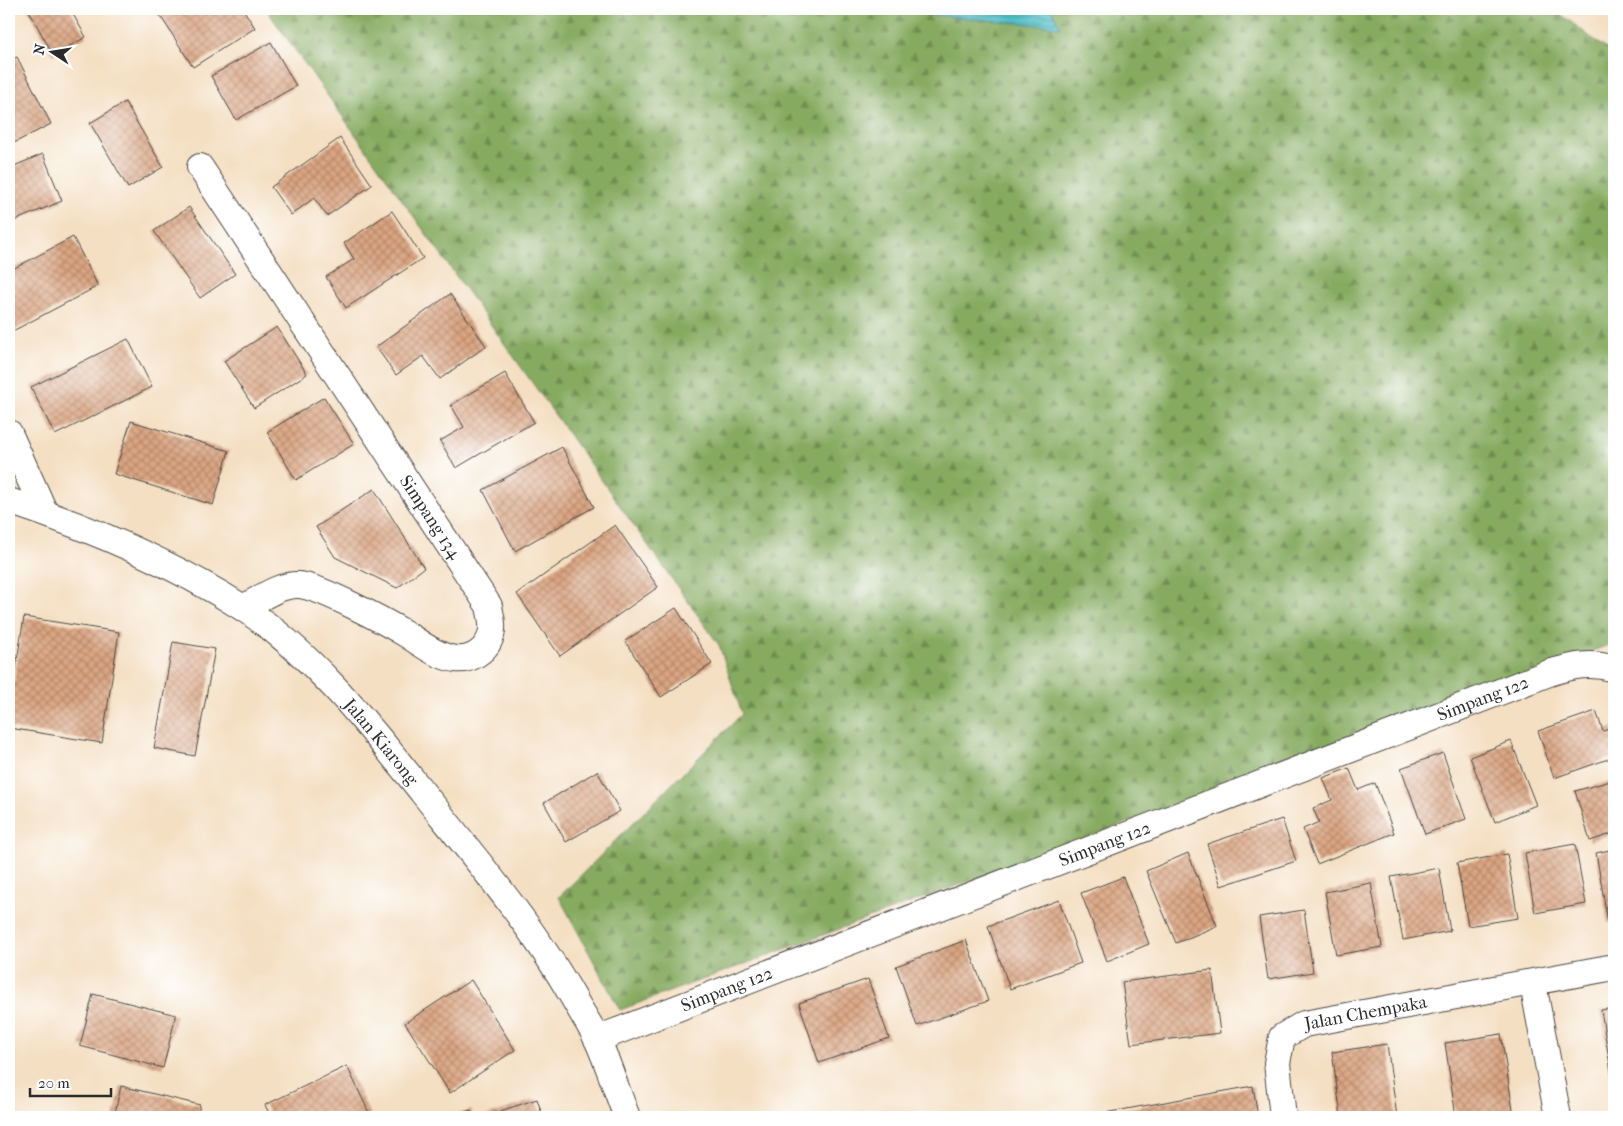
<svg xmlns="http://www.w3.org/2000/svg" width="1623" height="1126" font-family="'IM FELL French Canon',serif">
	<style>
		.forest { fill: url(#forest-firs); stroke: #586b46 }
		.water { fill: url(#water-rules); stroke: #3e767a }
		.building { fill: url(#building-cross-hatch) }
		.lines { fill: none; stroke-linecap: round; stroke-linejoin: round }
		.minor-casing { stroke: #494642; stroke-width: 28 }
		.minor { stroke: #fff; stroke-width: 26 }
		.labels { text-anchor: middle; stroke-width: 4; stroke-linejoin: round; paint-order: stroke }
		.street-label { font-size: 18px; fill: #2b2b2b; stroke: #fff }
	</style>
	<defs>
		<pattern id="forest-firs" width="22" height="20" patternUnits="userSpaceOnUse" patternTransform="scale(1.25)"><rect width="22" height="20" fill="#86ab60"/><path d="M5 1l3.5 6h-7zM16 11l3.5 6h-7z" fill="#6e8b4f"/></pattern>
		<pattern id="water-rules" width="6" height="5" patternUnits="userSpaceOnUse" patternTransform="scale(1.25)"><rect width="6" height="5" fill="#52c0c8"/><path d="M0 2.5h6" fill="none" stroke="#449ca3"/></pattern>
		<pattern id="building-cross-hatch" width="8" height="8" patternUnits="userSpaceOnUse" patternTransform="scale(1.25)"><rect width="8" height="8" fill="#dba582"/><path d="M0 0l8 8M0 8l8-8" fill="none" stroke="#b2876b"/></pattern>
	</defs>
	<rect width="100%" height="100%" fill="#fff"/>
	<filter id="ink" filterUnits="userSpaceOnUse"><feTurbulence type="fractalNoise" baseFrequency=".02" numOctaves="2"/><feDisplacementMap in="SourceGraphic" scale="10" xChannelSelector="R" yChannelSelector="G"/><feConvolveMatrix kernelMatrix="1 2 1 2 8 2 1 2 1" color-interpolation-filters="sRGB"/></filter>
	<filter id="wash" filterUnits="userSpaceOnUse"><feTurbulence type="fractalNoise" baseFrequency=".0096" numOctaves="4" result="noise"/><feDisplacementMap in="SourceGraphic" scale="20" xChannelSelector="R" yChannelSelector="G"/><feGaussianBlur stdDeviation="1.12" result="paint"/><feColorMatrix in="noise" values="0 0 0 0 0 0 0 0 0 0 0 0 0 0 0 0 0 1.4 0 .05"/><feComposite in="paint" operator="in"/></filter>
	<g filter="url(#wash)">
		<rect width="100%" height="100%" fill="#f4dfc2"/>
		<path class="forest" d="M 266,9 L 1554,9 L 1614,55 L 1614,643 L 620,1010 L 559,897 L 742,714 L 719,645 Z"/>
		<path class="water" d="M 919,9 L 1051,9 L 1061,27 L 923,14 Z"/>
		<g id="blocks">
			<path class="building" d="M 28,9 L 70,9 L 86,37 L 53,55 Z
				M 156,9 L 243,9 L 255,28 L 193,67 Z
				M 271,42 L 296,86 L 236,120 L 211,76 Z
				M 17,57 L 51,124 L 10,145 L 9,61 Z
				M 125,102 L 163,167 L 128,188 L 90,123 Z
				M 340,138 L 372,185 L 327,216 L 314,198 L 291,215 L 271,187 Z
				M 43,154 L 62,201 L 9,223 L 9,168 Z
				M 189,207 L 235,274 L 200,298 L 154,231 Z
				M 392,211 L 423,258 L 346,308 L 326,277 L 354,259 L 344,243 Z
				M 73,237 L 98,286 L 9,333 L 9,271 Z
				M 450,294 L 486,346 L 440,379 L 423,356 L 396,375 L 376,347 Z
				M 277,327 L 307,374 L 254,408 L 224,361 Z
				M 128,339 L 152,387 L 55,435 L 31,387 Z
				M 505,373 L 534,422 L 456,468 L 440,441 L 464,427 L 451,405 Z
				M 324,397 L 354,444 L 296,480 L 267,432 Z
				M 131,421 L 229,451 L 213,505 L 114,474 Z
				M 562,447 L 594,507 L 515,551 L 483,490 Z
				M 374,489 L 424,568 L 397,588 L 335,557 L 316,527 Z
				M 615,525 L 658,587 L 560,656 L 517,594 Z
				M 676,608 L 712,664 L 661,697 L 625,641 Z
				M 24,617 L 119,632 L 102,743 L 9,728 L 9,711 Z
				M 173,642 L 215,649 L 195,756 L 154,748 Z
				M 1596,711 L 1603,731 L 1614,727 L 1614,757 L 1554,778 L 1538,731 Z
				M 1511,741 L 1536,805 L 1495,822 L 1470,757 Z
				M 1443,753 L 1466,819 L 1425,834 L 1401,768 Z
				M 1349,768 L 1358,790 L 1375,783 L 1394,833 L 1317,864 L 1303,829 L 1319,822 L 1313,808 L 1332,800 L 1323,778 Z
				M 597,771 L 620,811 L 566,842 L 544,803 Z
				M 1614,780 L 1614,833 L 1590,841 L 1575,791 Z
				M 1282,819 L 1296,861 L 1221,886 L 1207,844 Z
				M 1575,844 L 1586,904 L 1535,913 L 1525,853 Z
				M 1614,849 L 1614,922 L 1608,923 L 1596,853 Z
				M 1188,853 L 1217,926 L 1176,943 L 1146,871 Z
				M 1507,854 L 1518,918 L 1468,926 L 1457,863 Z
				M 1439,868 L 1450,931 L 1403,940 L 1391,877 Z
				M 1123,877 L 1149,944 L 1107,961 L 1081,893 Z
				M 1371,883 L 1382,947 L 1336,955 L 1325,892 Z
				M 1059,900 L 1081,963 L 1010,989 L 988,926 Z
				M 1304,910 L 1313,972 L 1268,979 L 1259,917 Z
				M 966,940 L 988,1001 L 917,1026 L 896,966 Z
				M 1212,970 L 1220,1033 L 1131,1044 L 1122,982 Z
				M 868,979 L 889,1038 L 819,1063 L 799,1003 Z
				M 471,980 L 515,1050 L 450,1093 L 405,1023 Z
				M 93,994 L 176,1015 L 163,1068 L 80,1046 Z
				M 1614,1008 L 1614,1084 L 1613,1084 L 1601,1010 Z
				M 1501,1034 L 1514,1117 L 1456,1117 L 1445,1043 Z
				M 1387,1044 L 1397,1117 L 1341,1117 L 1332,1052 Z
				M 347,1066 L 371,1117 L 271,1117 L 265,1105 Z
				M 121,1086 L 200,1105 L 197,1117 L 114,1117 Z
				M 1253,1086 L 1258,1117 L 1088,1117 L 1088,1116 Z
				M 537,1099 L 543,1117 L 482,1117 Z
				M 471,1110 L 473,1117 L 449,1117 Z"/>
		</g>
	</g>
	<g filter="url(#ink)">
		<use href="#blocks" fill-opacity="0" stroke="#494642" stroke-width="1"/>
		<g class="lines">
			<defs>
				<g id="minor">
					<path id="s1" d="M 200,167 L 489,606 C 490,613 493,622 492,629 C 491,647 474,661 456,659 C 438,657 420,643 406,634 C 386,622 319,586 299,585 C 279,584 260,599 243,608"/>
					<path d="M 9,433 L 45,513"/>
					<path id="s2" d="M 9,501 C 90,528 171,562 243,608 C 315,655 370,727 423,793 C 476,859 531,924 573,997 C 581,1012 591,1026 598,1041 C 609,1066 617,1092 627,1117"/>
					<path d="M 1533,984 L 1558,1117"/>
					<path id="s3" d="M 597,1039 L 1549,673 C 1572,666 1591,661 1614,669"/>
					<path id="s4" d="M 1283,1117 L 1277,1063 L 1282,1037 L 1304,1024 L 1614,967"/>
				</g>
			</defs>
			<use href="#minor" class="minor-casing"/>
			<use href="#minor" class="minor"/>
		</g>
	</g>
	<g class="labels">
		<g class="street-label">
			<text dy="6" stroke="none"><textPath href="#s1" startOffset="419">Simpang 134</textPath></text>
			<text dy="6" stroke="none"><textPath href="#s3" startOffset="949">Simpang 122</textPath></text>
			<text dy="6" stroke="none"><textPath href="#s2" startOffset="451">Jalan Kiarong</textPath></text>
			<text dy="6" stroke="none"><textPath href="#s3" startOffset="544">Simpang 122</textPath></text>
			<text dy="6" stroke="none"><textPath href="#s3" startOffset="139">Simpang 122</textPath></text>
			<text dy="6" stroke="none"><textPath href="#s4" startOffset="169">Jalan Chempaka</textPath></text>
		</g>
	</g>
	<rect width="1623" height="1126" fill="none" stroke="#fff" stroke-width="30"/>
	<g transform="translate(52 52) rotate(282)" stroke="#ffffff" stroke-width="4" paint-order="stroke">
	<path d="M0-4L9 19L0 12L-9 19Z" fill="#2b2b2b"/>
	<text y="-8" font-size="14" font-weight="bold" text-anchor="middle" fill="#2b2b2b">N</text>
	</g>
	<path d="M30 1088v8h81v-8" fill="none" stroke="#2b2b2b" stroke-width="2.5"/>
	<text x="38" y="1088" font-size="15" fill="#2b2b2b" stroke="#ffffff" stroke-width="4" paint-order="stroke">20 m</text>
</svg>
